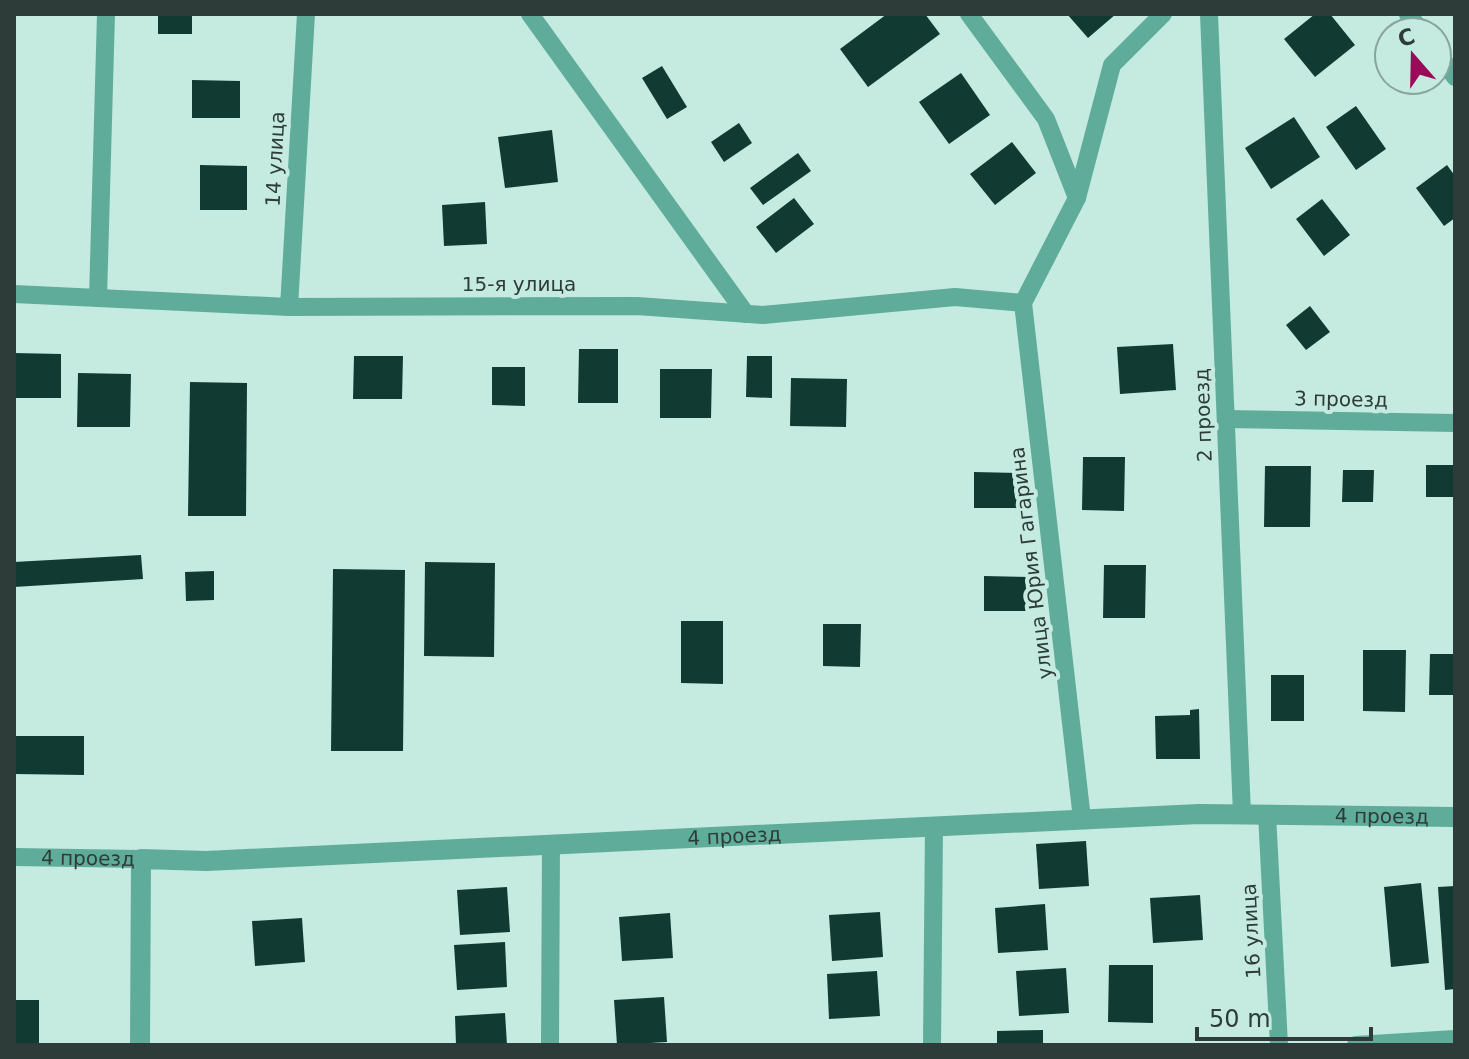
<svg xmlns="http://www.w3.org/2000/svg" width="1469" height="1059" font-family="'DejaVu Sans',sans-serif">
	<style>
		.building { fill: #113b32 }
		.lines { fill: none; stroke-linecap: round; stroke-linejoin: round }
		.minor { stroke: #5fac9a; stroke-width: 18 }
		.tertiary { stroke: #5fac9a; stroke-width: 20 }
		.labels { text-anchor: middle; stroke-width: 8; stroke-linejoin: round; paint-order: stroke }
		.street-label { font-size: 20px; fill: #2d3c38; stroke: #c5eae0 }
	</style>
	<rect width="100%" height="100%" fill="#c5eae0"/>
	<path class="building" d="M 158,14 L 192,14 L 192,34 L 158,34 Z
		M 887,14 L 925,14 L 940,34 L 868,87 L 840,49 Z
		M 1067,14 L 1116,14 L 1088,38 Z
		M 1315,14 L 1330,14 L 1355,45 L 1315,77 L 1284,39 Z
		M 662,66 L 687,107 L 667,119 L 642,78 Z
		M 961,73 L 990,115 L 949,144 L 919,102 Z
		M 192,80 L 240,81 L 240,118 L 192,118 Z
		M 1356,106 L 1386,149 L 1356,170 L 1326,127 Z
		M 1294,117 L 1320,157 L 1271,189 L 1245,148 Z
		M 739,123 L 752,143 L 724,162 L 711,142 Z
		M 552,130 L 558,182 L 505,188 L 498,137 Z
		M 1012,142 L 1036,173 L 995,205 L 970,174 Z
		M 798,153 L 811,171 L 763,205 L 750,188 Z
		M 200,165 L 247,166 L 247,210 L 200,210 Z
		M 1447,165 L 1455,176 L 1455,218 L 1444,226 L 1416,188 Z
		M 794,198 L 814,224 L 776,253 L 756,227 Z
		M 1322,199 L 1350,235 L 1324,256 L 1296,219 Z
		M 485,202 L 487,244 L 444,246 L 442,205 Z
		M 1310,306 L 1330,332 L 1306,350 L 1286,325 Z
		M 1173,344 L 1176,390 L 1120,394 L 1117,347 Z
		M 579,349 L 618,349 L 618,403 L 578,403 Z
		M 14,353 L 61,354 L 61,398 L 14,398 Z
		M 354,356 L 403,356 L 402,399 L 353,399 Z
		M 747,356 L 772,356 L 772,398 L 746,397 Z
		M 492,367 L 525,367 L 525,406 L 492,405 Z
		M 660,369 L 712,369 L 711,418 L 660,418 Z
		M 78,373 L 131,374 L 130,427 L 77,427 Z
		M 791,378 L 847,379 L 846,427 L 790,426 Z
		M 190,382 L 247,383 L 246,516 L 188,516 Z
		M 1083,457 L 1125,457 L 1124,511 L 1082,510 Z
		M 1426,465 L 1455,465 L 1455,497 L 1426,497 Z
		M 1265,466 L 1311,466 L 1310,527 L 1264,527 Z
		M 1343,470 L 1374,470 L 1373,502 L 1342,502 Z
		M 974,472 L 1023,473 L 1023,508 L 974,508 Z
		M 141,555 L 143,579 L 14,587 L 14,562 Z
		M 425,562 L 495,563 L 494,657 L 424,656 Z
		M 1104,565 L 1146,565 L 1145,618 L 1103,618 Z
		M 333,569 L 405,570 L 403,751 L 331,751 Z
		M 214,571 L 214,600 L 186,601 L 185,572 Z
		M 984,576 L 1032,577 L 1032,611 L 984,611 Z
		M 681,621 L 723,621 L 723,684 L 681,683 Z
		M 823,624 L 861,624 L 860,667 L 823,666 Z
		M 1363,650 L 1406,650 L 1405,712 L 1363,711 Z
		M 1430,654 L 1455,654 L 1455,695 L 1429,695 Z
		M 1271,675 L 1304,675 L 1304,721 L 1271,721 Z
		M 1199,709 L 1200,759 L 1156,759 L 1155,716 L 1190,715 L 1190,710 Z
		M 14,736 L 84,736 L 84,775 L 14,774 Z
		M 1086,841 L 1089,886 L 1039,889 L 1036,844 Z
		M 1421,883 L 1429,963 L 1391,967 L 1384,887 Z
		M 1455,886 L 1455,989 L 1445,990 L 1438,887 Z
		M 507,887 L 510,932 L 460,935 L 457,890 Z
		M 1200,895 L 1203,940 L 1153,943 L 1150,898 Z
		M 1045,904 L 1048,950 L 998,953 L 995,908 Z
		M 880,912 L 883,957 L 832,961 L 829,915 Z
		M 670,913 L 673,958 L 622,961 L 619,917 Z
		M 302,918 L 305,962 L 255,966 L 252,921 Z
		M 505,942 L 507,987 L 457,990 L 454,945 Z
		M 1109,965 L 1153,965 L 1153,1023 L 1108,1022 Z
		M 1066,968 L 1069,1013 L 1019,1016 L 1016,971 Z
		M 877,971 L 880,1016 L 829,1019 L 827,974 Z
		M 664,997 L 667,1042 L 617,1045 L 614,1000 Z
		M 14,1000 L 39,1000 L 39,1045 L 14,1045 Z
		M 505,1013 L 507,1045 L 456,1045 L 455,1016 Z
		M 1043,1030 L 1043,1045 L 997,1045 L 997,1031 Z"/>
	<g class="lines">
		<g class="minor">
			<path d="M 530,14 L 746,314"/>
			<path d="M 969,14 L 1046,119 L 1077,198"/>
			<path d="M 1209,14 L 1242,814"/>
			<path d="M 1408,14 L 1422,32"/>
			<path d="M 1437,52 L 1455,77"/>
			<path d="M 14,294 L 289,307 L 637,306 L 763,315 L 955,297 L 1023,303"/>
			<path d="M 98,298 L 106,14"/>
			<path d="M 1023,303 L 1082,819"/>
			<path d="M 1023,303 L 1077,198 L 1112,65 L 1163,14"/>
			<path d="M 289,307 L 306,14"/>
			<path d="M 1226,419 L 1455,423"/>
			<path d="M 1267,814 L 1279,1045"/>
			<path id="s1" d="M 14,857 L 141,859"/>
			<path d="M 550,1045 L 551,844"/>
			<path d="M 932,1045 L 934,826"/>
			<path d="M 1356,1045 L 1455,1039"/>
		</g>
		<path class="tertiary" id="s2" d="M 140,1045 L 141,859 L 206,861 L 1199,814 L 1455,817"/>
	</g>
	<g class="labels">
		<g class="street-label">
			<text transform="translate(275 159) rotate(-87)" y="7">14 улица</text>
			<text x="519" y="291">15-я улица</text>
			<text transform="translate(1341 399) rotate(1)" y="7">3 проезд</text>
			<text transform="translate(1203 415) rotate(-92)" y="7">2 проезд</text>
			<text transform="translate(1031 563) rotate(-97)" y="7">улица Юрия Гагарина</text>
			<text dy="7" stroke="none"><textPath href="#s2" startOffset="1428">4 проезд</textPath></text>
			<text dy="7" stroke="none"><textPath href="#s2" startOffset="780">4 проезд</textPath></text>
			<text dy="7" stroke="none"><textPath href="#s1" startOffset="74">4 проезд</textPath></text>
			<text transform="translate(1251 931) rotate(-93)" y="7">16 улица</text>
		</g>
	</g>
	<rect width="1469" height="1059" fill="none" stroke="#2d3c38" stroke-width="32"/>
	<g transform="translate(1413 56) rotate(340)"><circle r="38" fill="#c5eae0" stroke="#88a49d" stroke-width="2"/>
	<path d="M0-6L14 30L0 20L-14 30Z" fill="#9b0a58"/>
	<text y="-12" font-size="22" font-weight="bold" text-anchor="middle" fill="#2d3c38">С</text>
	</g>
	<path d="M1197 1027v12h174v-12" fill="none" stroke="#2d3c38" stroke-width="4"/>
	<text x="1209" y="1027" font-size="24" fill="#2d3c38" stroke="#c5eae0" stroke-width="6" paint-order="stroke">50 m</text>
</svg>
